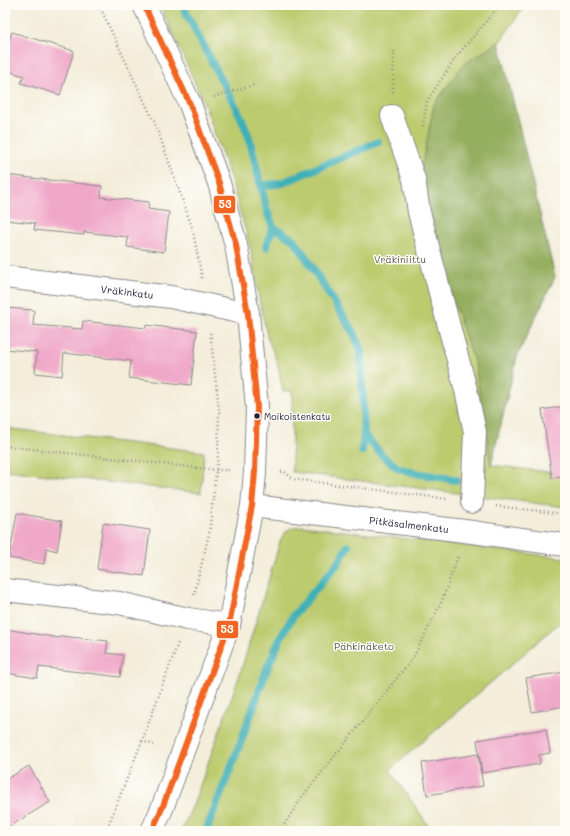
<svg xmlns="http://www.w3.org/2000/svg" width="570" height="836" font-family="Mali,sans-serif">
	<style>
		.green { fill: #bccb6e; stroke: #6f7654 }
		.forest { fill: #95af61; stroke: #5c684e }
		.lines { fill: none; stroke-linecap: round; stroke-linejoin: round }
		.stream { stroke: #3fb0b7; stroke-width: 8 }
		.building { fill: #f0a8c9 }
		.minor-casing { stroke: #8a888a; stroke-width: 24 }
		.path { stroke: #8a888a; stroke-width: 2.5; stroke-dasharray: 1 3; stroke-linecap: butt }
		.minor { stroke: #fff; stroke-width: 22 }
		.bus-1-casing { stroke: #fdfcf7; stroke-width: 9 }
		.bus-1 { stroke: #f26522; stroke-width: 6 }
		.bus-dot { fill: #22223b; stroke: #fdfcf7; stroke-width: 1.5 }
		.labels { text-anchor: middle; stroke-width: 3; stroke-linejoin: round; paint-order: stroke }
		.bus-label { font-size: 9px; fill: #22223b; stroke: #fdfcf7; text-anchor: start }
		.park-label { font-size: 10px; fill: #585d4d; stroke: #fdfcf7 }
		.street-label { font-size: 10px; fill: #22223b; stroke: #fdfcf7 }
		.line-badge { stroke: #fdfcf7; stroke-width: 1.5 }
		.badge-label { font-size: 11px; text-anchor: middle; font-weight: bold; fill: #fff }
	</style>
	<rect width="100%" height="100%" fill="#fdfcf7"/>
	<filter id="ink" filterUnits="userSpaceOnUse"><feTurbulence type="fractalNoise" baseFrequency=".025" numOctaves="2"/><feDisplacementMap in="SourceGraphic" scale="8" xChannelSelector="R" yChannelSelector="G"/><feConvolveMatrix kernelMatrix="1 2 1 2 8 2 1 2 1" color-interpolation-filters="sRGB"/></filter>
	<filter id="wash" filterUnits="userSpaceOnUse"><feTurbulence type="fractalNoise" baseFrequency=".012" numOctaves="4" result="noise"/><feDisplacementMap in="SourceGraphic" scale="16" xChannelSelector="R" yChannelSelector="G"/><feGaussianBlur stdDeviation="0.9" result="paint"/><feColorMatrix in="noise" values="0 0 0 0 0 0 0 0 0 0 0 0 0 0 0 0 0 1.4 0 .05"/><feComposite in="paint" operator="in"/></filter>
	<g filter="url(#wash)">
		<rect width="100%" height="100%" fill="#f3edd9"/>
		<path class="green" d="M 160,5 L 525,5 L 499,43 L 555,277 L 517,356 L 491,465 L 565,474 L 565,507 L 292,472 L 292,391 L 283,391 L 277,362 L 267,336 L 260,303 L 250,246 L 231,180 L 205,105 Z
			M 5,428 L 204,452 L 201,493 L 5,470 Z
			M 302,526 L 565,558 L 565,618 L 390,770 L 432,831 L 181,831 L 193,805 L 240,674 L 280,542 C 285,530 289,527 302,526 Z"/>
		<path class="forest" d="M 499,42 L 555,277 L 517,356 L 491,465 L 475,364 L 451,295 L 421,170 L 434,104 L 464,64 Z"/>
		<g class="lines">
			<path class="stream" d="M 182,5 L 241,117 L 249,137 L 267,211 L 273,227 L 294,240 L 307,259 L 355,335 L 361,351 L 364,435 L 362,451
				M 261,186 L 282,183 L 378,142
				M 266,247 L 273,227
				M 364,435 L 382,455 L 398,468 L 415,473 L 457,480
				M 206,831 L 239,747 L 268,666 L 282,635 L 294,615 L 338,563 L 348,546"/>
		</g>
		<g id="blocks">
			<path class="building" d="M 12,32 L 74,51 L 60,95 L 21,83 L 24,76 L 5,70 L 5,53 Z
				M 5,175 L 102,186 L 101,197 L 149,202 L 148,209 L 169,212 L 164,252 L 127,247 L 128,237 L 84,232 L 84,235 L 34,230 L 35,223 L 5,220 Z
				M 5,308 L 34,310 L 33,325 L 82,329 L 83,321 L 146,328 L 146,325 L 197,331 L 191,385 L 129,378 L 131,361 L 64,353 L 62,376 L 35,373 L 37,352 L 5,349 Z
				M 565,406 L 565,477 L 552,478 L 542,410 Z
				M 17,513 L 62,521 L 57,551 L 46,548 L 44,564 L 9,558 Z
				M 103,523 L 150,530 L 144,576 L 97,569 Z
				M 5,629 L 60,638 L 61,636 L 108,641 L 106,653 L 123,655 L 120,677 L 39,667 L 37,678 L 5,673 Z
				M 565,672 L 565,706 L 532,712 L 526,678 Z
				M 546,729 L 550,753 L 539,755 L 540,764 L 482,773 L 477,740 Z
				M 478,754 L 483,786 L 427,795 L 422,763 Z
				M 29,766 L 50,802 L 5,829 L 5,780 Z"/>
		</g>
	</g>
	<g filter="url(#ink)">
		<use href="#blocks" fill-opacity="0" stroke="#8a888a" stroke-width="1"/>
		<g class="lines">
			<defs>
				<g id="minor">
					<path d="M 144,5 L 190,104 L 219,183 L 236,245 L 248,314 L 257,407 L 255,472 L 252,506 L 229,625 L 163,806 L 152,831"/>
					<path d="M 392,116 L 414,179 L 419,212 L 442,300 L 466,390 L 475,432 L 472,502"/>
					<path id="s1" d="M 5,277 L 171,297 L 248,314"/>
					<path id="s2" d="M 252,506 L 465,531 L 565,545"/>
					<path d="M 5,590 L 119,603 L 188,619 L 229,625"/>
				</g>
			</defs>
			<use href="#minor" class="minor-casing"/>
			<path class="path" d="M 99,5 L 156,126 L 192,227 L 202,278
				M 393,92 L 394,48
				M 214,97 L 254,85
				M 423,126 L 427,101 L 456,57 L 500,5
				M 5,446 L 216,470 L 230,470
				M 281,472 L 285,472 L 293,479 L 448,499
				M 496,506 L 565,514
				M 194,595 L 209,534 L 218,455 L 219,409 L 210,331
				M 142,741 L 154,745
				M 106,831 L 142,741 L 178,643
				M 280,831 L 302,797 L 413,658 L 441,603 L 458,556"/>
			<use href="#minor" class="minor"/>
			<defs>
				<path id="bus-1" d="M 144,5 L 190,104 L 219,183 L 236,245 L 248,314 L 257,407 L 255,472 L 252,506 L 229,625 L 163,806 L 152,831"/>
			</defs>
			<use href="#bus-1" class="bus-1-casing"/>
			<use href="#bus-1" class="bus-1"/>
		</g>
	</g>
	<circle class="bus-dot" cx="257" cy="416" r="3.5"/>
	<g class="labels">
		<g class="bus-label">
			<text x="264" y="420">Moikoistenkatu</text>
		</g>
		<g class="park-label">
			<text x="400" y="263">Vräkiniittu</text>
			<text x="364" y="650">Pähkinäketo</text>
		</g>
		<g class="street-label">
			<text dy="4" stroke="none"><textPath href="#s1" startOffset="123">Vräkinkatu</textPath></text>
			<text dy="4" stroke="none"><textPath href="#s2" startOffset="158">Pitkäsalmenkatu</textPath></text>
		</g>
	</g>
	<g class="line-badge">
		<rect x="213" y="195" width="23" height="19" rx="4" fill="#f26522"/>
		<rect x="216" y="620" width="23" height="19" rx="4" fill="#f26522"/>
	</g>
	<g class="badge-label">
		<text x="225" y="208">53</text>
		<text x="227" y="633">53</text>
	</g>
	<rect width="570" height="836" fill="none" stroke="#fdfcf7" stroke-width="20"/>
</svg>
